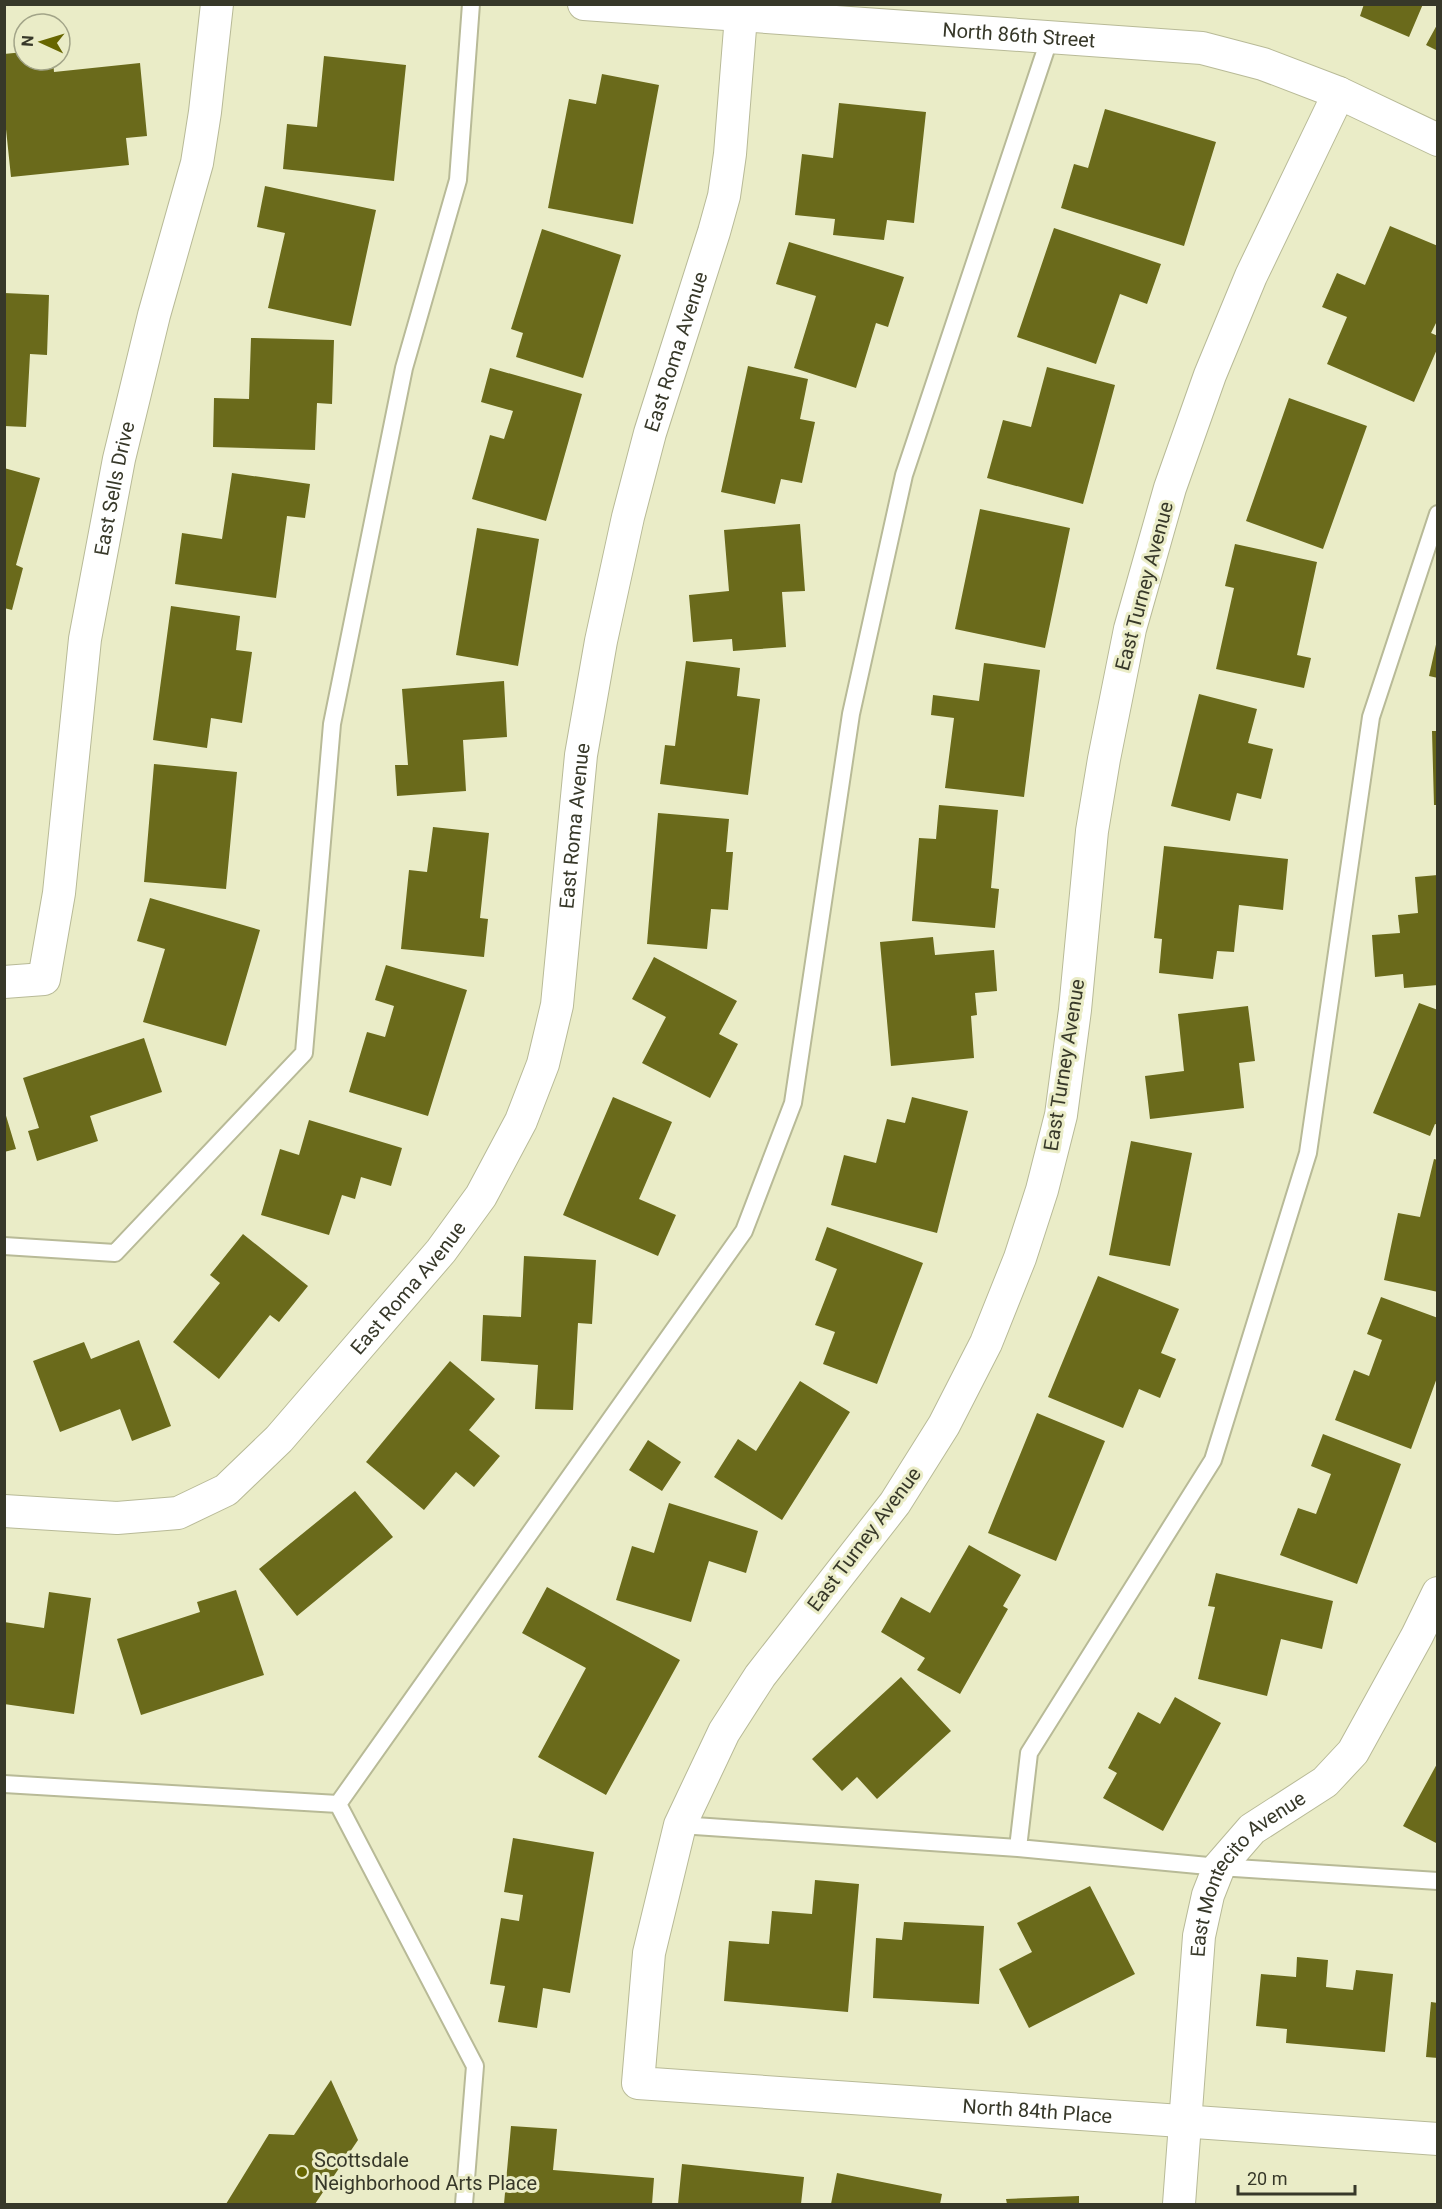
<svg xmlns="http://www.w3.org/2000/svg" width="1442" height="2209" font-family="Roboto,sans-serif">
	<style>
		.building { fill: #6a6a1b }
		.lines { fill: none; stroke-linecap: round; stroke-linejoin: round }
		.service-casing { stroke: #b8ba97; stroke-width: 20 }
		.minor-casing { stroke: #b8ba97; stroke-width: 34 }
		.service { stroke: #fff; stroke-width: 16 }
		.minor { stroke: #fff; stroke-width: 32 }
		.poi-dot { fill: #676600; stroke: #eaecc7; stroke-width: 2 }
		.labels { text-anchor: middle; stroke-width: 6; stroke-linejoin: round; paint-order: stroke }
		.street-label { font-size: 20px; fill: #373829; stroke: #eaecc7 }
		.poi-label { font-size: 20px; fill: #373829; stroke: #eaecc7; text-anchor: start }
	</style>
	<rect width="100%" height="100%" fill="#eaecc7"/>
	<path class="building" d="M 1364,4 L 1423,4 L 1409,37 L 1360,16 Z
		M 1438,23 L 1438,51 L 1426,45 Z
		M 24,52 L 24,60 L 53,60 L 54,72 L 140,63 L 147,136 L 126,138 L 129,165 L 11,177 L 4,110 L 4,54 Z
		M 324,56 L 406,65 L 394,181 L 283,169 L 287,124 L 317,127 Z
		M 602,74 L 659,85 L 633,224 L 548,208 L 569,99 L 596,104 Z
		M 839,103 L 926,112 L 914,223 L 887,220 L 884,240 L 833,235 L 835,219 L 795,215 L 802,154 L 833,158 Z
		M 1105,109 L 1216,142 L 1184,246 L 1061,208 L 1074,164 L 1088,168 Z
		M 265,186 L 376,210 L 351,326 L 268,308 L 285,233 L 257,227 Z
		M 1390,226 L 1438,246 L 1438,319 L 1431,333 L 1438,336 L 1438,347 L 1414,402 L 1327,364 L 1347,317 L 1322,307 L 1337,273 L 1365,285 Z
		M 1054,228 L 1161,264 L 1147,304 L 1120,294 L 1096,364 L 1017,337 Z
		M 542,229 L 621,255 L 583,378 L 516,357 L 523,333 L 511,329 Z
		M 789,242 L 904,277 L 888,327 L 876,323 L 856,388 L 794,368 L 816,296 L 776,284 Z
		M 4,293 L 49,295 L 47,355 L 30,354 L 26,427 L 4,426 Z
		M 251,338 L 334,340 L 332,404 L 317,403 L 315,450 L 213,447 L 214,398 L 249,399 Z
		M 748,366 L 808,379 L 800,419 L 815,422 L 802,483 L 781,479 L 775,504 L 721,492 Z
		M 1047,367 L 1115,385 L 1083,504 L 987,478 L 1003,420 L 1031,427 Z
		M 490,368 L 582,394 L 546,521 L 472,499 L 490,435 L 504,439 L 513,411 L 481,402 Z
		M 1289,398 L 1367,426 L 1323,549 L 1246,521 Z
		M 4,468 L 40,478 L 16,565 L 23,568 L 12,610 L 4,608 Z
		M 232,473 L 310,484 L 305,518 L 287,516 L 276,598 L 175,584 L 182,533 L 222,539 Z
		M 980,509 L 1070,528 L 1045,648 L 955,629 Z
		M 800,524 L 805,591 L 782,592 L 786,647 L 733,651 L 732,639 L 693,642 L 689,595 L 729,591 L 724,530 Z
		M 477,528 L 539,539 L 518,666 L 456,655 Z
		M 1235,544 L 1317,562 L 1297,655 L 1311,658 L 1304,688 L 1216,669 L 1234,588 L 1225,586 Z
		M 171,606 L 240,616 L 236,650 L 252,652 L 242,723 L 211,718 L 207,748 L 153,740 Z
		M 1437,640 L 1438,640 L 1438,678 L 1429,676 Z
		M 686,661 L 740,668 L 737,696 L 760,699 L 748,795 L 660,784 L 665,745 L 675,746 Z
		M 984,663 L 1040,670 L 1024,797 L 945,788 L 954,718 L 931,715 L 933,695 L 979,701 Z
		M 504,681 L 507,737 L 463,740 L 466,791 L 397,796 L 395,765 L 408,765 L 402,689 Z
		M 1199,694 L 1257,709 L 1248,743 L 1273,749 L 1261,799 L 1237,793 L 1230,821 L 1171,806 Z
		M 1432,731 L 1438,731 L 1438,805 L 1434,805 Z
		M 154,764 L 237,772 L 226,889 L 144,882 Z
		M 939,805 L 998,810 L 991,888 L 999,889 L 995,928 L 912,921 L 919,838 L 936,839 Z
		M 658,813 L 729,819 L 726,852 L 733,852 L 728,910 L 711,909 L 707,949 L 647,944 Z
		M 433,827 L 489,833 L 480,918 L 488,919 L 484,957 L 401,949 L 409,870 L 427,872 Z
		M 1164,846 L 1288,859 L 1283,910 L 1239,905 L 1234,952 L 1217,951 L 1213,979 L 1159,973 L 1162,939 L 1154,938 Z
		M 1438,875 L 1438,985 L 1404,988 L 1403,974 L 1375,977 L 1372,935 L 1400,933 L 1398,915 L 1418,913 L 1415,877 Z
		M 150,898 L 260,930 L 226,1046 L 143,1022 L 165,949 L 137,941 Z
		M 933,937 L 935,955 L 994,950 L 997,991 L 975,993 L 977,1015 L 971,1016 L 974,1058 L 891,1066 L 880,942 Z
		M 654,957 L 737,1001 L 719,1034 L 738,1044 L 710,1098 L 642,1063 L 666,1017 L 632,999 Z
		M 386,965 L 467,990 L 428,1116 L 349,1092 L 367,1032 L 385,1037 L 394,1006 L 375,1000 Z
		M 1419,1003 L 1438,1010 L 1438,1125 L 1435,1124 L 1430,1136 L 1373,1113 Z
		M 1248,1006 L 1255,1061 L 1239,1063 L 1244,1108 L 1150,1119 L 1145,1076 L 1184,1071 L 1178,1014 Z
		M 144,1038 L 162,1092 L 90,1116 L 98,1141 L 37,1161 L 28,1131 L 39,1128 L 23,1078 Z
		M 613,1097 L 672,1122 L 639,1199 L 676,1215 L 658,1256 L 563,1215 Z
		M 912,1097 L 968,1111 L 937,1233 L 831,1205 L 844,1155 L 876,1163 L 887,1119 L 905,1123 Z
		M 4,1109 L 16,1149 L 4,1152 Z
		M 309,1120 L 402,1148 L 391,1186 L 361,1177 L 355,1199 L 342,1195 L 329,1235 L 261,1215 L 280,1149 L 299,1155 Z
		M 1131,1141 L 1192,1153 L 1170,1266 L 1109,1255 Z
		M 1434,1159 L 1438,1160 L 1438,1292 L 1384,1280 L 1398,1213 L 1420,1217 Z
		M 827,1227 L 923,1263 L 877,1384 L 823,1364 L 835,1332 L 815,1325 L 837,1269 L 815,1260 Z
		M 243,1234 L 308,1286 L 279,1322 L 270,1315 L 219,1379 L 173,1342 L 220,1283 L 210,1275 Z
		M 524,1256 L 596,1260 L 592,1324 L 578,1323 L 573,1410 L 535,1409 L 538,1365 L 481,1361 L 483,1315 L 521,1317 Z
		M 1098,1276 L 1179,1309 L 1161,1353 L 1176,1359 L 1160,1398 L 1139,1389 L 1123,1428 L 1048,1397 Z
		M 1381,1297 L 1438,1318 L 1438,1375 L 1411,1449 L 1335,1420 L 1354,1370 L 1369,1376 L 1382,1340 L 1367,1334 Z
		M 139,1340 L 171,1426 L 132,1441 L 120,1409 L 60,1432 L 33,1361 L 84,1342 L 91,1359 Z
		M 450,1361 L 495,1399 L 469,1430 L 500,1456 L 474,1487 L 456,1472 L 424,1510 L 366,1462 Z
		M 800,1381 L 850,1412 L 782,1520 L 714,1477 L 738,1439 L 756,1451 Z
		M 1037,1413 L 1105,1441 L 1056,1561 L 988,1533 Z
		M 1323,1434 L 1401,1464 L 1357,1584 L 1280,1555 L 1298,1508 L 1316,1514 L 1331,1474 L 1311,1466 Z
		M 648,1440 L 681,1462 L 662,1491 L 629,1470 Z
		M 355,1491 L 393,1537 L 297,1616 L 259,1569 Z
		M 669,1503 L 758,1531 L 746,1573 L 709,1561 L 691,1622 L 616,1600 L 632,1546 L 654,1553 Z
		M 969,1545 L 1021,1575 L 1003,1606 L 1008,1609 L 960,1694 L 917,1670 L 925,1658 L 881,1632 L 901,1597 L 930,1613 Z
		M 1216,1573 L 1333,1601 L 1322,1649 L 1281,1639 L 1267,1696 L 1198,1679 L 1215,1607 L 1208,1606 Z
		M 547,1587 L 680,1660 L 606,1795 L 538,1757 L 586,1668 L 522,1633 Z
		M 236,1590 L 264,1675 L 141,1715 L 117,1639 L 200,1612 L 197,1602 Z
		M 49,1592 L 91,1598 L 74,1714 L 4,1704 L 4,1622 L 44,1628 Z
		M 901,1677 L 951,1731 L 877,1799 L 857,1777 L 842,1791 L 812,1759 Z
		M 1175,1697 L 1221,1723 L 1163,1831 L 1103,1798 L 1117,1773 L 1108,1768 L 1138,1712 L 1160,1724 Z
		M 1438,1762 L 1438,1844 L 1403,1826 Z
		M 513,1838 L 594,1852 L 570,1993 L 543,1988 L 537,2028 L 498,2022 L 505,1986 L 490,1984 L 501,1918 L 519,1921 L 523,1895 L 504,1892 Z
		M 815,1880 L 859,1884 L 848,2012 L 724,2001 L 729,1941 L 769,1944 L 772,1911 L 812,1914 Z
		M 1090,1886 L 1135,1974 L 1029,2028 L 999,1969 L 1032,1952 L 1017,1923 Z
		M 904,1922 L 984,1926 L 979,2004 L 873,1998 L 876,1938 L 902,1940 Z
		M 1297,1957 L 1328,1960 L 1326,1987 L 1353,1990 L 1356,1970 L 1393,1974 L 1385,2052 L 1286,2043 L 1287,2029 L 1256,2026 L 1261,1974 L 1296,1977 Z
		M 1431,2002 L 1438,2003 L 1438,2058 L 1426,2057 Z
		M 331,2080 L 358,2140 L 315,2204 L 226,2204 L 269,2134 L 294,2135 Z
		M 511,2126 L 557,2129 L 553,2170 L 654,2178 L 652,2204 L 504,2204 Z
		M 682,2164 L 804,2177 L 801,2204 L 678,2204 Z
		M 837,2173 L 942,2194 L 940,2204 L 831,2204 Z
		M 1079,2196 L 1079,2204 L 1007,2204 L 1006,2199 Z"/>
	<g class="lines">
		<defs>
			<path id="service" d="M 4,1246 L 115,1253 L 304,1053 L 332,724 L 404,368 L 458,180 L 471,4
				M 4,1784 L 338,1804 L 744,1231 L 793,1103 L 851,714 L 904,475 L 1050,37
				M 338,1804 L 475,2066 L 464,2204
				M 680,1825 L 1018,1848 L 1219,1867 L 1438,1881
				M 1018,1848 L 1029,1753 L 1213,1460 L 1308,1153 L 1371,717 L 1438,514"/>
			<g id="minor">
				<path id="s1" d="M 584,4 L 1202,48 L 1263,64 L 1339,93 L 1438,140"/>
				<path id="s2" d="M 1339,93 L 1251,276 L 1210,375 L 1170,488 L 1130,629 L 1104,759 L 1092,831 L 1075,1010 L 1061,1115 L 1042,1190 L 1020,1258 L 986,1343 L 944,1425 L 895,1503 L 760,1676 L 724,1732 L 680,1825 L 649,1953 L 638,2083 L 1438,2139"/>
				<path id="s3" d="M 4,982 L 44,979 L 59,893 L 85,639 L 119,459 L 154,315 L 197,163 L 205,112 L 217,4"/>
				<path id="s4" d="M 4,1511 L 117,1518 L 178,1513 L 226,1490 L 279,1439 L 441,1251 L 481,1196 L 521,1121 L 543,1064 L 557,1005 L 581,755 L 601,641 L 628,517 L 650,433 L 714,232 L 724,196 L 730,154 L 741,16"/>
				<path id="s5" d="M 1179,2204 L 1199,1936 L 1208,1895 L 1219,1867 L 1252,1829 L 1325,1782 L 1353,1752 L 1417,1636 L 1438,1593"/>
			</g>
		</defs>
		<use href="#service" class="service-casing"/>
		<use href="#minor" class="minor-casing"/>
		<use href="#service" class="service"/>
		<use href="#minor" class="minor"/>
	</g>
	<circle class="poi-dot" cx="302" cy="2172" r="6"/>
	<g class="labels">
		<g class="street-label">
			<text dy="7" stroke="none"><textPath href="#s1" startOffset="436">North 86th Street</textPath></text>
			<text dy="7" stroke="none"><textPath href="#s4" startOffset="1490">East Roma Avenue</textPath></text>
			<text dy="7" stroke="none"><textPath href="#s3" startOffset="536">East Sells Drive</textPath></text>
			<text transform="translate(1144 586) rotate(-75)" y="7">East Turney Avenue</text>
			<text dy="7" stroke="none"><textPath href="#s4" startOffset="1004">East Roma Avenue</textPath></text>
			<text transform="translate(1064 1065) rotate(-81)" y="7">East Turney Avenue</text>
			<text dy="7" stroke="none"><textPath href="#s4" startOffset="500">East Roma Avenue</textPath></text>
			<text transform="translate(864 1539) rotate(-53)" y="7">East Turney Avenue</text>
			<text dy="7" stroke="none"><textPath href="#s5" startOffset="350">East Montecito Avenue</textPath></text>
			<text dy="7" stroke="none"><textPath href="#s2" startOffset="2544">North 84th Place</textPath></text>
		</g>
		<g class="poi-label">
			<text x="314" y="2167">Scottsdale<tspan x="314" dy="23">Neighborhood Arts Place</tspan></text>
		</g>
	</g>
	<rect width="1442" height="2209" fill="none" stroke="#373829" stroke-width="12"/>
	<g transform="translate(42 42) rotate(274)"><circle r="28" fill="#eaecc7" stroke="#a2a488" stroke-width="1.5"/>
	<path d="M0-4.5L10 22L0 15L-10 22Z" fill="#676600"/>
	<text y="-9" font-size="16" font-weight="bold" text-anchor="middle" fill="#373829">N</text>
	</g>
	<path d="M1238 2185v9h117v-9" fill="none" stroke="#373829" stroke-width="3"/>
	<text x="1247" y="2185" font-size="18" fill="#373829" stroke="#eaecc7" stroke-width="4.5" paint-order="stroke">20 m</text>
</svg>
